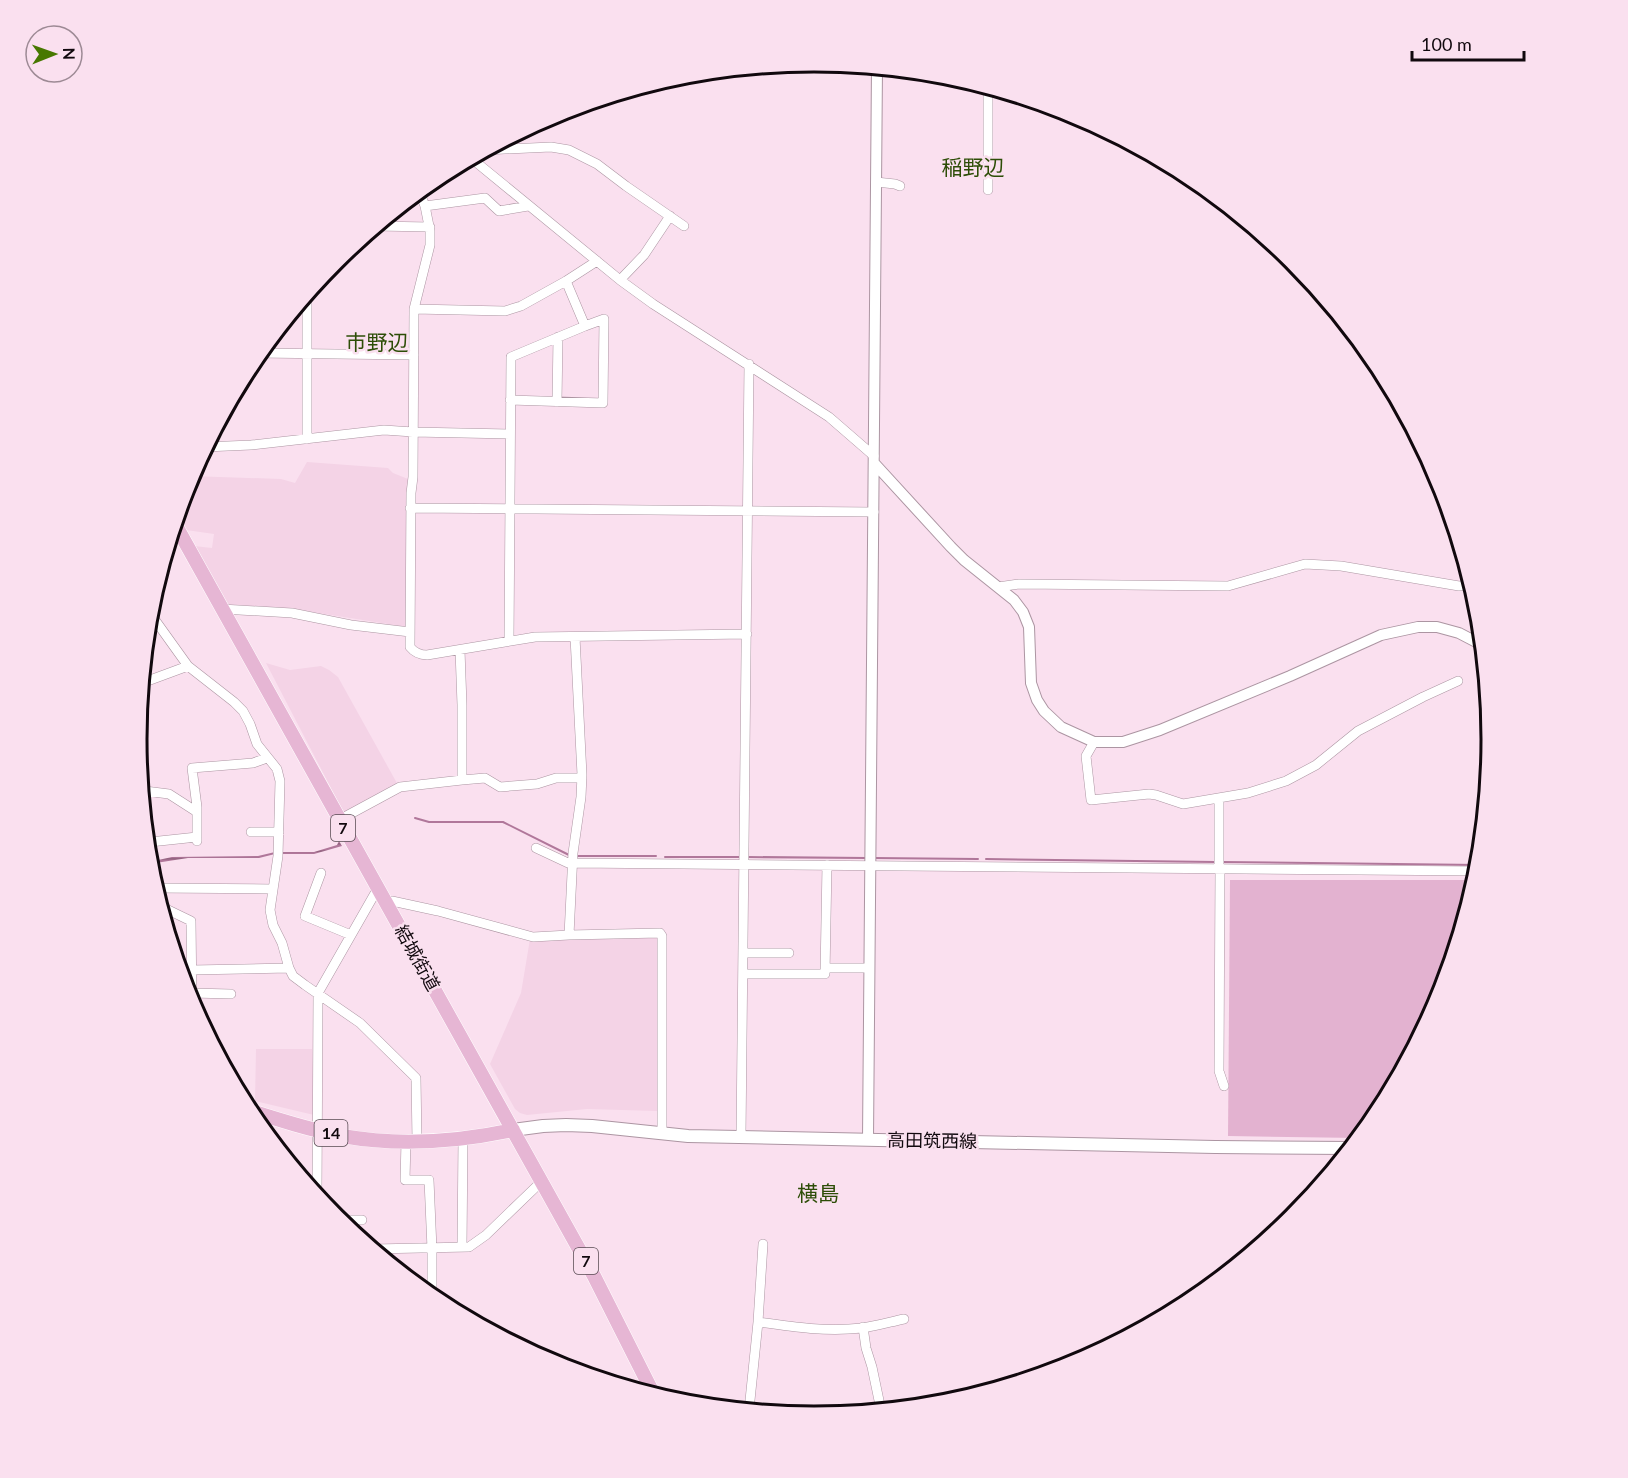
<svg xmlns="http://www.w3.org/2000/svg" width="1628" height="1478" font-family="Lato,'Noto Sans JP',sans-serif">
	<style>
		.built { fill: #f4d3e6 }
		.park { fill: #e3b2d0 }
		.water { fill: url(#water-rules) }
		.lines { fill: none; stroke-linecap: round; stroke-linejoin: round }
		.stream { stroke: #b0779a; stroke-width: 2 }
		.minor-casing { stroke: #ac95a2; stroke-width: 10 }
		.tertiary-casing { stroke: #ac95a2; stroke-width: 12 }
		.secondary-casing { stroke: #ac95a2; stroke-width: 14 }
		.primary-casing { stroke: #fff; stroke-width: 15 }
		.minor { stroke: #fff; stroke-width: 9 }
		.tertiary { stroke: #fff; stroke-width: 10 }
		.secondary { stroke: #fff; stroke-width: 12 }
		.primary { stroke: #e6b6d4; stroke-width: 14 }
		.labels { text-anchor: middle; stroke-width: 5; stroke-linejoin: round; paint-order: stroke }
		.shield { fill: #fae0ef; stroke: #574a52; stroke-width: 1.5 }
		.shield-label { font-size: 16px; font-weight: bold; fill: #11090e }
		.street-label { font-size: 18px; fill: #11090e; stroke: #fae0ef }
		.quarter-label { font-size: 21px; fill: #2d4d07; stroke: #fae0ef }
		.rim { fill: none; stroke: #11090e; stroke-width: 3 }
	</style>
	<defs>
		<pattern id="water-rules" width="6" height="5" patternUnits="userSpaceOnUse" patternTransform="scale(1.5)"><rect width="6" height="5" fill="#b0779a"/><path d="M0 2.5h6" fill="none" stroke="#8e607c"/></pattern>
	</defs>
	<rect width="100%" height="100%" fill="#fae0ef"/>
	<path class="built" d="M 307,462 L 388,468 L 393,473 L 408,479 L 407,627 L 293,609 L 227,604 L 194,546 L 212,548 L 214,534 L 186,530 L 177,515 L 190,476 L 281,479 L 295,483 Z
		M 266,663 L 290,670 L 321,666 L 329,670 L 338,677 L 398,785 L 344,813 Z
		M 659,935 L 657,1111 L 587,1109 L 527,1115 L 520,1113 L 515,1109 L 490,1064 L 521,993 L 530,939 Z
		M 256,1049 L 312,1049 L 314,1115 L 255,1101 Z"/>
	<path class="park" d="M 1230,880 L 1476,880 L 1440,999 L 1377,1116 L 1359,1138 L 1228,1136 Z"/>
	<path class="water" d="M 339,841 L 342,846 L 314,854 L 275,854 L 259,858 L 188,858 L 149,864 L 149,862 L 172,857 L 258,856 L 275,852 L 314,852 L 337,845 Z"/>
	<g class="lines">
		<path class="stream" d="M 415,818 L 429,822 L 503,822 L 569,855
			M 575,856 L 656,856
			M 665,857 L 741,857
			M 747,857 L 867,858
			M 873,858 L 978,859
			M 986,859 L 1215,862
			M 1221,862 L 1479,865"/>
		<defs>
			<path id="minor" d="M 485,150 L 551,147 L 569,150 L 597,164 L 626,186 L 684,226
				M 471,158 L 620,280 L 653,304 L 829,417 L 874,456
				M 876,182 L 895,184 L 900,186
				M 988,190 L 988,87
				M 419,191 L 425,206 L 430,231 L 430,245 L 414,309 L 413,477 L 411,493 L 410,647 C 414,652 420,655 427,655 L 535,637 L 747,634
				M 425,206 L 485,198 L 499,211 L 528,206
				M 376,226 L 430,227
				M 620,280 L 644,255 L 670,216
				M 307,294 L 307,439
				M 414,309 L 505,311 L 521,306 L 566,281 L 597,261
				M 258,353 L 414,355
				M 510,400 L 603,403 L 604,319 L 585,326
				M 557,402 L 558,337
				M 205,447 L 251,445 L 384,430 L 413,432 L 510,434
				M 410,508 L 874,512
				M 998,587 L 1019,584 L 1228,586 L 1305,564 L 1341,566 L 1459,586 L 1472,585
				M 150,604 L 155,620 L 188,666 L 234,702 L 243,711 L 250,724 L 257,744 L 277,769 L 280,781 L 278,856 L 270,910 L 273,925 L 282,943 L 289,968 L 293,976 L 305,985 L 360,1023 L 416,1078 L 417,1141
				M 222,609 L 292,613 L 351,625 L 410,632
				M 509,641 L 511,357 L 585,326 L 566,281
				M 142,683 L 188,666
				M 1094,742 L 1086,756 L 1091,800 L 1149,794 L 1156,795 L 1183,804 L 1248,793 L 1286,781 L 1316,765 L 1358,731 L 1423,697 L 1458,681
				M 462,780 L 485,778 L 500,787 L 537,784 L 556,778 L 582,778
				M 143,804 L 145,791 L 169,794 L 197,812
				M 339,820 L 400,787 L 462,780 L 462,705 L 460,650
				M 251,832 L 279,832
				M 146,833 L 150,842 L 197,837
				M 197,841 L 197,807 L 192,768 L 253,763 L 267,758
				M 536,848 L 568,863 L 573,863 L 1478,871
				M 1219,869 L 1219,798
				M 1220,869 L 1219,1071 L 1224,1086
				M 321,873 L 305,916 L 351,935
				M 155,888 L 273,889
				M 387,903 L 392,901 L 438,911 L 533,937 L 569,935 L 573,853 L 581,797 L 582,775 L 575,637
				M 160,906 L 191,921 L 192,1005
				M 569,935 L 660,933 L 662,936 L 662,1134
				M 743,953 L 789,953
				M 826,968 L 869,968
				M 192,970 L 289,968
				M 743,974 L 825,974 L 827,865
				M 192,993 L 231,994
				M 741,1137 L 749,364
				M 406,1141 L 405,1180 L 429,1180 L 432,1249 L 432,1297
				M 317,1196 L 318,993 L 378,888
				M 338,1220 L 362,1220
				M 462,1247 L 463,1139
				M 373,1249 L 469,1247 L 486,1235 L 541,1182
				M 758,1322 C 793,1327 827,1332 862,1328 C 877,1326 890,1322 904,1319
				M 863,1327 L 866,1348 L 872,1367 L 881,1410
				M 749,1410 L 758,1322 L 763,1244"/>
			<path id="tertiary" d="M 874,463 L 951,547 L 964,560 L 1014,600 L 1023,612 L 1029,627 L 1031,683 L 1037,700 L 1044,711 L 1061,727 L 1094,742 L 1123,742 L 1160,730 L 1290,676 L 1381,635 L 1418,627 L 1437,627 L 1459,633 L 1482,645
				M 868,1139 L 877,68"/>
			<path id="secondary" d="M 513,1130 L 543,1126 L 566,1125 L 592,1126 L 688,1136 L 1215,1147 L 1351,1148"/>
			<path id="primary" d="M 175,524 L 594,1276 L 654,1395
				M 248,1110 C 279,1120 310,1130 342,1136 C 399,1146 457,1142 513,1130"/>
		</defs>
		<use href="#minor" class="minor-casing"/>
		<use href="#tertiary" class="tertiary-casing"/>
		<use href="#secondary" class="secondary-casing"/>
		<use href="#primary" class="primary-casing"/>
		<use href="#minor" class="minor"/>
		<use href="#tertiary" class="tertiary"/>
		<use href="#secondary" class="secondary"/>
		<use href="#primary" class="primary"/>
	</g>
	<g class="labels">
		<g class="shield">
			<rect x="331" y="815" width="24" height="26" rx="4.5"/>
			<rect x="314.5" y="1120" width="33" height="26" rx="4.5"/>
			<rect x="574" y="1248" width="24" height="26" rx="4.5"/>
		</g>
		<g class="shield-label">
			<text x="343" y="834">7</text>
			<text x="331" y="1139">14</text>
			<text x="586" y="1267">7</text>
		</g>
		<g class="street-label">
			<text transform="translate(417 958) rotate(61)" y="6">結城街道</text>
			<text transform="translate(932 1141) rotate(1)" y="6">高田筑西線</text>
		</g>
		<g class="quarter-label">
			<text x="973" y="175">稲野辺</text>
			<text x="377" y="350">市野辺</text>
			<text x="818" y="1201">横島</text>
		</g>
	</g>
	<path d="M0 0H1628V1478H0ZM147 739a667 667 0 1 1 1334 0a667 667 0 1 1-1334 0Z" fill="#fae0ef" fill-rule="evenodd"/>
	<path class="rim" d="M147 739a667 667 0 1 1 1334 0a667 667 0 1 1-1334 0Z"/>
	<g transform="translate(54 54) rotate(89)"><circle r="28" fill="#fae0ef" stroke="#9d8a95" stroke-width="1.5"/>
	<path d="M0-4.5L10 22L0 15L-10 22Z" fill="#477800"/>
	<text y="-9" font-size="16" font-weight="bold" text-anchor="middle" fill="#11090e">N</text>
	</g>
	<path d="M1412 51v9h112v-9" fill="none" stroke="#11090e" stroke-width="3"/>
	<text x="1421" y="51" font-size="18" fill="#11090e" stroke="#fae0ef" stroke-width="4.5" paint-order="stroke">100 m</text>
</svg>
